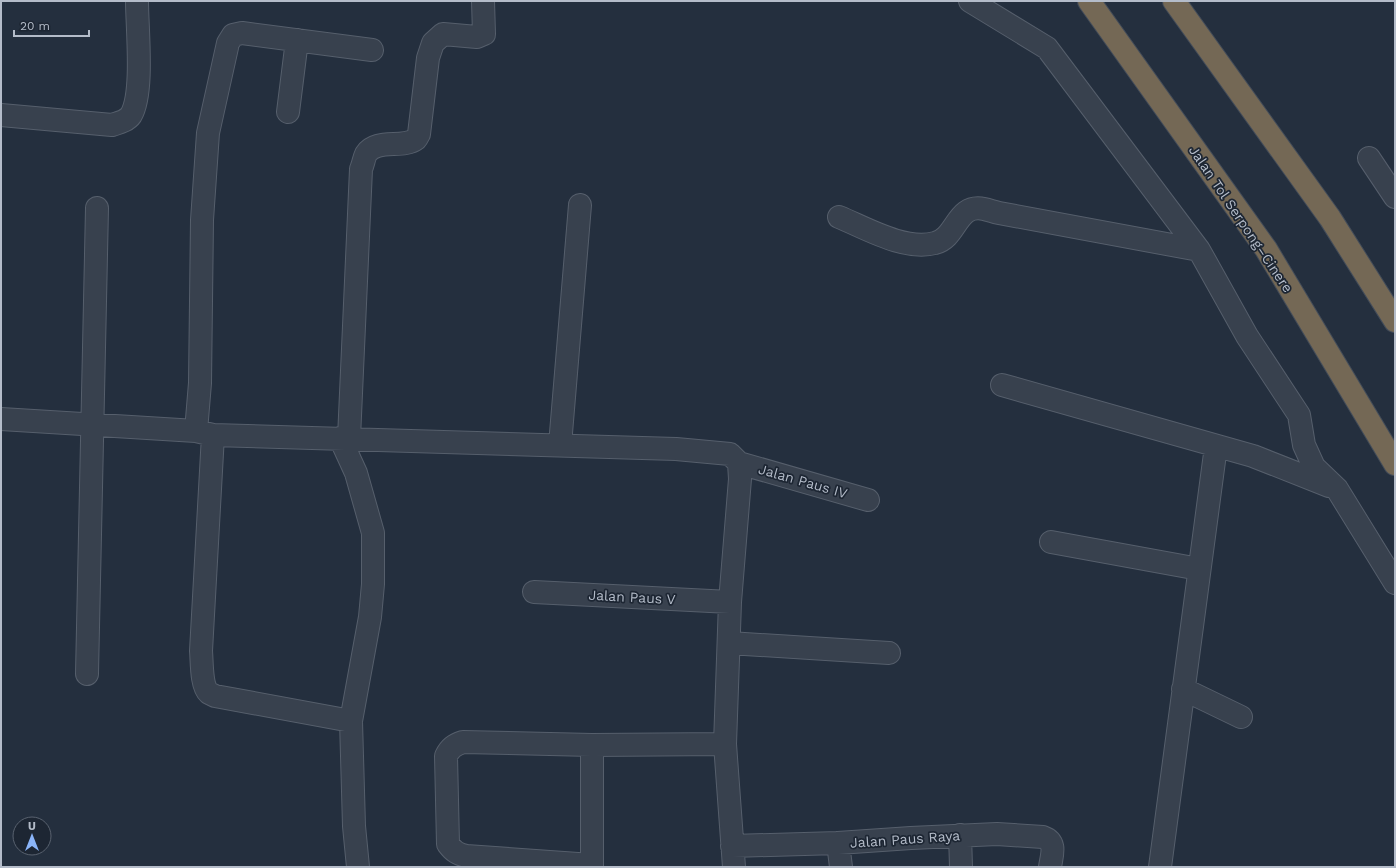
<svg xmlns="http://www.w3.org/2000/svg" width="1396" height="868" font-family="'Work Sans',sans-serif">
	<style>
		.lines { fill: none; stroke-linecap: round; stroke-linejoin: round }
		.minor-casing { stroke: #565f6c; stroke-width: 24 }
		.highway-casing { stroke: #434c59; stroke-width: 24 }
		.minor { stroke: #38414e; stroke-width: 22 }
		.highway { stroke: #746855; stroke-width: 22 }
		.labels { text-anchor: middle; stroke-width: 3.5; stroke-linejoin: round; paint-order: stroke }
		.street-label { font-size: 14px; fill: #b4bcc9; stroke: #1d2633 }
	</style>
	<rect width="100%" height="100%" fill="#242f3e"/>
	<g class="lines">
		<defs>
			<path id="minor" d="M 970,1 L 1047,48 L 1199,250
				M 288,112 L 297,40
				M 1,115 L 112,125 C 118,123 127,121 131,115 C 144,93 137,28 137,1
				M 1369,158 L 1395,197
				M 839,217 C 866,228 904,251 935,243 C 957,238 956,203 984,209 C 989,210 994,212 999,213 L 1199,250 L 1247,336 L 1299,415 L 1304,445 L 1314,467 L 1337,489 L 1395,583
				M 1002,385 L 1253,456 L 1329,486
				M 1,419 L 196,431 L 213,435 L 676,449 L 730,454 L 739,463 L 740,479 L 730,602 L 725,744 L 734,867
				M 196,431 L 200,383 L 202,220 L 208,133 L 228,43 L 233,35 L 242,33 L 372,50
				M 213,435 L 201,651 C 202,661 201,686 209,693 C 211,694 213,695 215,696 L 351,721
				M 340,438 L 356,473 L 373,533 L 373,584 L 370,617 L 351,721 L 354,826 L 358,867
				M 349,438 L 361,169 C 363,165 364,158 366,154 C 376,138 403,149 416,139 C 417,138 418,136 419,134 L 428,58 L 433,43 L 443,34 L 477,37 L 484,34 L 483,1
				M 560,445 L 580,205
				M 739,463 L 868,500
				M 1051,542 L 1199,569
				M 534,592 L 730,602
				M 729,643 L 889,653
				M 87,674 L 97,208
				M 1183,689 L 1241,717
				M 592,745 L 463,742 C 454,745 450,748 446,756 L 448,844 C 454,852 458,854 466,856 L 592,865
				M 960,835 L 961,867
				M 838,843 L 841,867
				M 732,846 L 838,843 L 911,838 L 997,834 L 1043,837 C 1057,842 1052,854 1050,867
				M 592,867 L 592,745 L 725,744
				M 1160,867 L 1216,446"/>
			<path id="highway" d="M 1089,1 L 1266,249 L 1395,464
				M 1174,1 L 1330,218 L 1395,321"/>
		</defs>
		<use href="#minor" class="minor-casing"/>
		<use href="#highway" class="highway-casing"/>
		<use href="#minor" class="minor"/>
		<use href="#highway" class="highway"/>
	</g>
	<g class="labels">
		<g class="street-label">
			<text transform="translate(1241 219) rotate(56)" y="5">Jalan Tol Serpong–Cinere</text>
			<text transform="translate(803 481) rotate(16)" y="5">Jalan Paus IV</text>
			<text transform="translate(632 597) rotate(3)" y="5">Jalan Paus V</text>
			<text transform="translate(905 839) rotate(-4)" y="5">Jalan Paus Raya</text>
		</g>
	</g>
	<rect width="1396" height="868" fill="none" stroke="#b4bcc9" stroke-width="4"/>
	<g transform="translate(32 836)"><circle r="19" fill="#1d2633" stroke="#59626f"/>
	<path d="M0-3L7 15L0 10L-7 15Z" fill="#8ab4f8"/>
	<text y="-6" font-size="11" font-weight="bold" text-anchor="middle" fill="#b4bcc9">U</text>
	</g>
	<path d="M14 30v6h75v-6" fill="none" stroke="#b4bcc9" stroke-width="2"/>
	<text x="20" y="30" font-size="12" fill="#b4bcc9" stroke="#1d2633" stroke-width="3" paint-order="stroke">20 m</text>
</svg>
